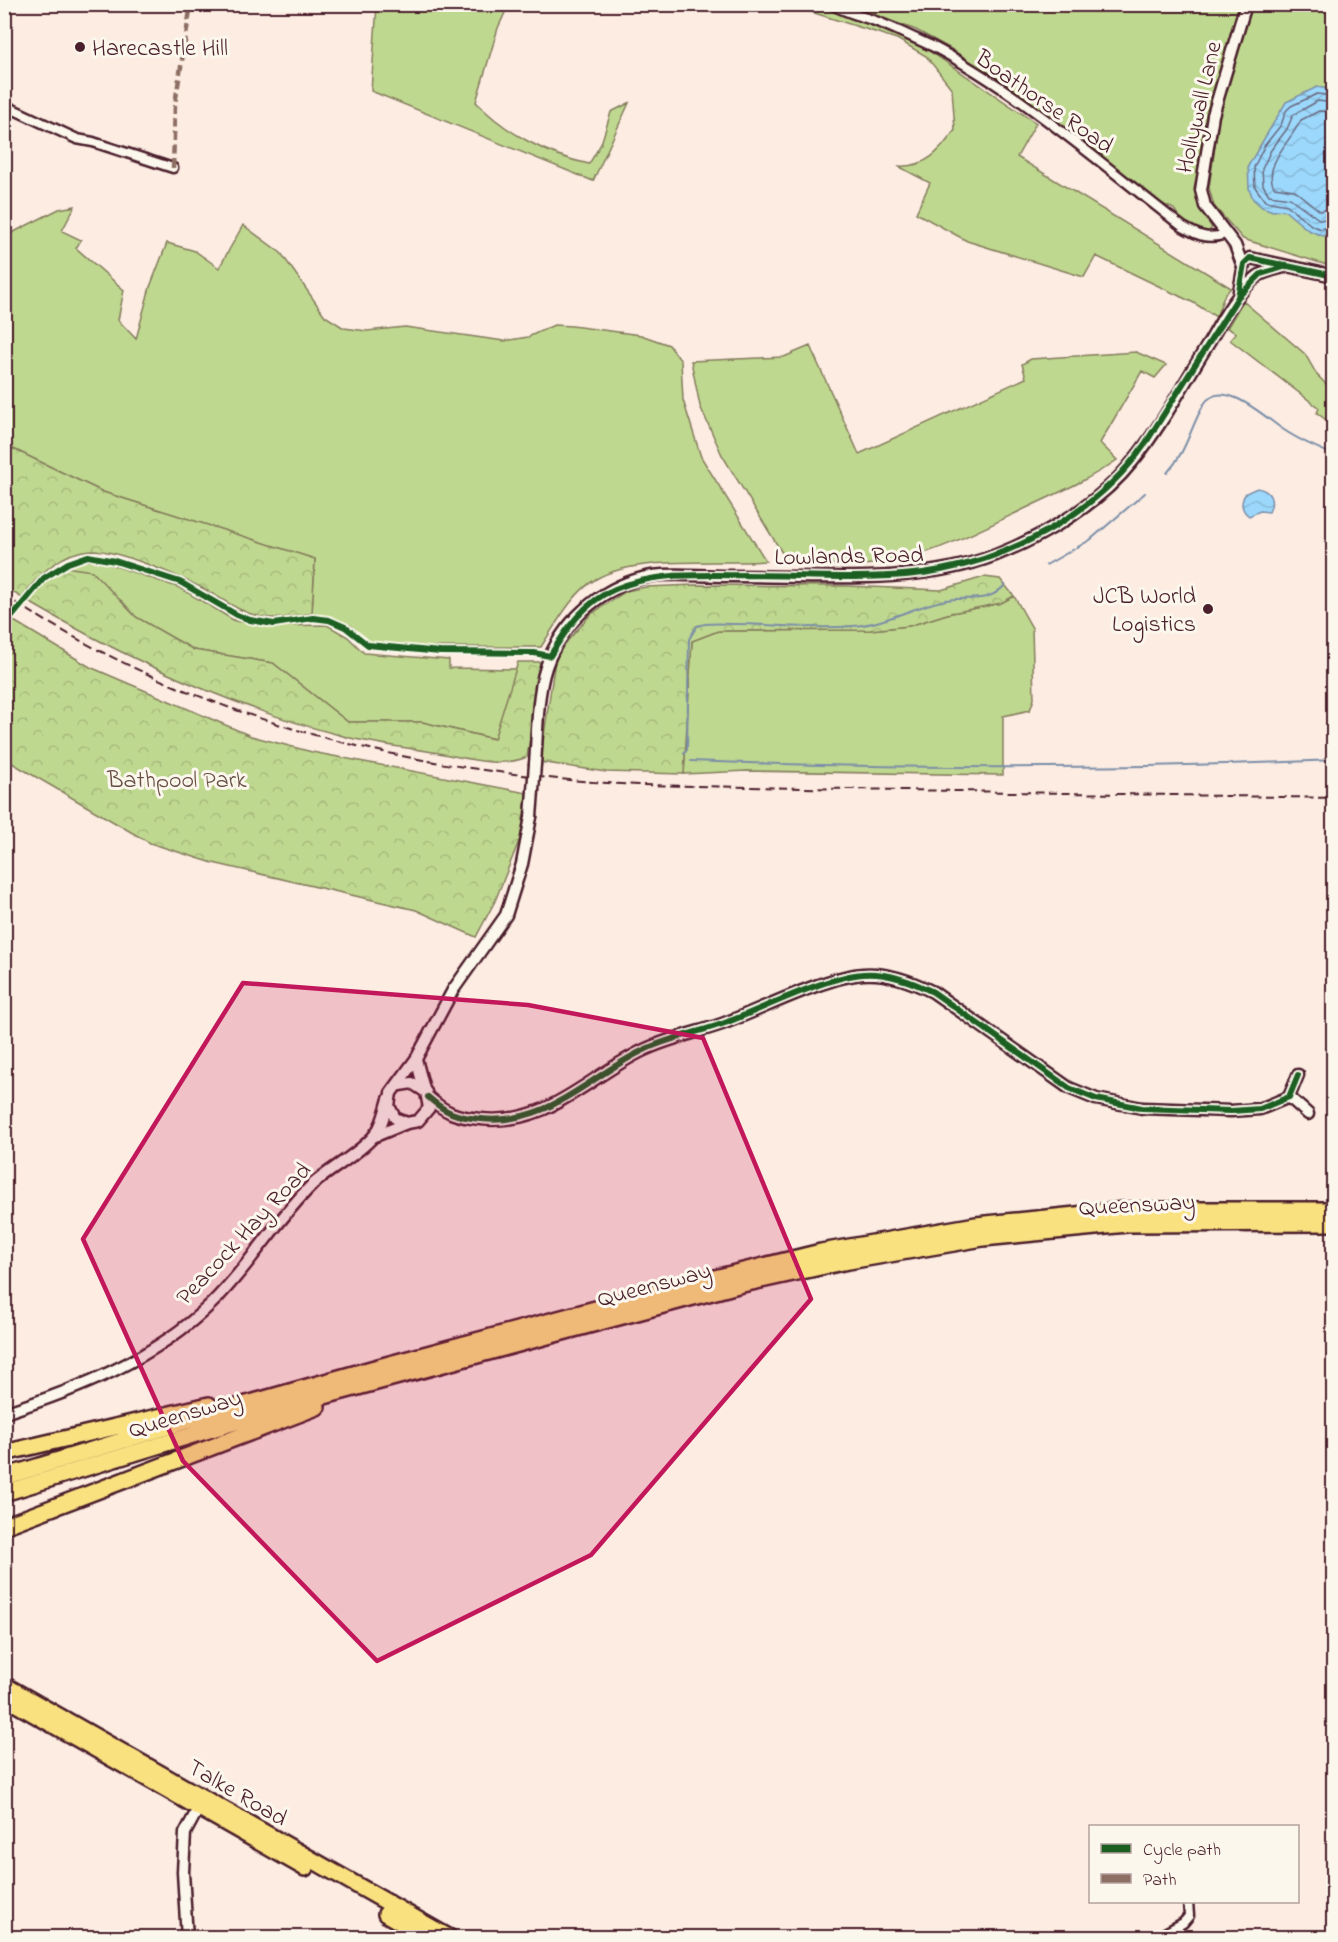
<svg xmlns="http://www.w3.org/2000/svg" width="1338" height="1942" font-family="'Indie Flower',sans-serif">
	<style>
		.green { fill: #bfd88f; stroke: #847c5d; stroke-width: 1.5 }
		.forest { fill: url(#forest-crowns); stroke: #847c5d; stroke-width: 1.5 }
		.water { fill: url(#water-waves); stroke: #7b8ea8; stroke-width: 1.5 }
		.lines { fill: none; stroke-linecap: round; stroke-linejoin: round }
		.shore { stroke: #6a697f; stroke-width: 1.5 }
		.stream { stroke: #7b8ea8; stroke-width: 2 }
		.street-casing { stroke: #4a1f2b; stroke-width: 13 }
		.secondary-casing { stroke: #4a1f2b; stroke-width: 15 }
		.highway-casing { stroke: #4a1f2b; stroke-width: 20 }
		.street { stroke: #fbf7ec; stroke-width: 8 }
		.secondary { stroke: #fbf7ec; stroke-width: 10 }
		.highway { stroke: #fae180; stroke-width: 15 }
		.rail { stroke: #4a1f2b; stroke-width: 2; stroke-dasharray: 9 4.5; stroke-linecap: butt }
		.secondary-bridge-casing { stroke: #4a1f2b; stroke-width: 15; stroke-linecap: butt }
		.secondary-bridge { stroke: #fbf7ec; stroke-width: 10 }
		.quiet { stroke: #8d6e63; stroke-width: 4.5; stroke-dasharray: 9 4.5; stroke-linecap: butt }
		.cycleway-casing { stroke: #fbf7ec; stroke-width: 10 }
		.cycleway { stroke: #1b5e20; stroke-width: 6 }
		.marked { fill: #c2185b; fill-opacity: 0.2; stroke: #c2185b; stroke-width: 4.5; stroke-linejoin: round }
		.poi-dot { fill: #4a1f2b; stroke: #fbf7ec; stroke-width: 2 }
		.labels { text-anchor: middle; stroke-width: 6; stroke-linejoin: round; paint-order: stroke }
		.poi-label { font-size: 24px; fill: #4a1f2b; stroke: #fbf7ec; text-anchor: start }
		.street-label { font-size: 24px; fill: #4a1f2b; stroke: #fbf7ec }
		.park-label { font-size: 24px; fill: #674d44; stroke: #fbf7ec }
	</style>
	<defs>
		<pattern id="forest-crowns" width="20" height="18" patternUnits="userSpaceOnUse" patternTransform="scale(1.5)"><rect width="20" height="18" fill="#bfd88f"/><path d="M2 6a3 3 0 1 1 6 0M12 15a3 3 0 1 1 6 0" fill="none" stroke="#a6b97c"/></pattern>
		<pattern id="water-waves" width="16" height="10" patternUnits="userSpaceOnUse" patternTransform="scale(1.5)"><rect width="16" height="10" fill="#9bd8fc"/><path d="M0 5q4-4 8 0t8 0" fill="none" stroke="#87b9d8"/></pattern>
	</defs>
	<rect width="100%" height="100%" fill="#fcece2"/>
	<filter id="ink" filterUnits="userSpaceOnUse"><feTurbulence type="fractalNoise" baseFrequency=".0167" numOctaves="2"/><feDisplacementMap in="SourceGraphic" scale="12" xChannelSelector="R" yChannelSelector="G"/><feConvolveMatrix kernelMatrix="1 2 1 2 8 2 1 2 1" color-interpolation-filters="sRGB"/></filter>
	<g filter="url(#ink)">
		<path class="green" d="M 509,4 L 498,28 L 476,102 C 504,132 549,156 589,164 L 601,144 L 611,112 L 629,103 L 593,181 L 371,91 L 377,5 Z
			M 789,5 L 821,5 L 925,48 L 1036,123 L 1017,157 L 1231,288 L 1225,294 L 1216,317 L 1194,303 L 1096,256 L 1084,277 L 967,241 L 916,213 L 930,183 L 898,166 C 926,168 940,151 955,130 L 952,89 L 926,56 L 897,39 Z
			M 848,5 L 1241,5 L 1229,39 L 1199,158 L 1195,191 L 1204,215 L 1212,228 L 1208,232 L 1200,231 L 1181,220 L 1174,209 L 1153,200 L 1052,116 L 951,49 L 916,30 Z
			M 1253,5 L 1333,5 L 1333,269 L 1327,265 L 1243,239 L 1214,206 L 1209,188 L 1222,97 Z
			M 75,206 L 62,231 L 81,240 L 76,248 L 124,290 L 118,320 L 136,339 L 150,287 L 167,243 L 195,251 L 219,268 L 243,225 L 281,253 L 325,316 L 344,328 L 367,331 L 405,327 L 504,341 L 528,337 L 554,325 L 572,326 L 641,335 L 669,345 L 681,361 L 683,400 L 701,457 L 766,561 C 720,565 636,555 596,579 C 572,593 556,624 541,647 L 400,647 L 368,642 L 350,625 L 312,613 L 315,559 L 103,492 L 5,445 L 4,237 L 59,209 Z
			M 1243,301 L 1305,354 L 1317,375 L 1333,391 L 1333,425 L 1317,413 L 1319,408 L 1230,340 L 1236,333 L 1227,328 Z
			M 810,346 L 859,454 L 1026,378 L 1022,364 L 1031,359 L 1136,352 L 1166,365 L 1155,378 L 1142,371 L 1100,443 L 1117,460 C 1087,481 1053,495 1020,511 C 935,552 881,581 784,556 L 722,455 L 700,406 L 691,361 L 784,357 Z
			M 83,560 L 106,563 L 180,588 L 235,621 L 275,626 L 327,625 L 348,637 L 364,653 L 449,660 L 449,668 L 518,669 L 495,739 L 422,722 L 348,722 L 273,663 L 194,650 L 136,617 L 122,601 L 65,567 Z
			M 1014,596 L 1032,628 L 1034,699 L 1030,710 L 1003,716 L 1003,775 L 747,771 L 684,774 L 692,641 L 718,631 L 870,630 L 909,626 L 947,614 L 1001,603 Z"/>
		<path class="forest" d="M 5,445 L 103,492 L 315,559 L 312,613 C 296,616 279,620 262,617 C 239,613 221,597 200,587 C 177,575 117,550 92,550 C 62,551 37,575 22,598 L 5,587 Z
			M 65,567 L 92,571 L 136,617 L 194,650 L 273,663 L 348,722 L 422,722 L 494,739 L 518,662 L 542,662 L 527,757 C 499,769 463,757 433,752 C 403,747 372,744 343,736 C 232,707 128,660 29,602 L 39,586 Z
			M 984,577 L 1000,579 L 1014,596 L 1001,603 L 947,614 L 909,626 L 870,630 L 718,631 L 692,641 L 684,774 L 606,772 L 540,762 L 555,661 L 563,646 L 591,614 L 626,591 L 646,587 L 695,585 L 846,586 L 941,590 Z
			M 4,615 L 90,667 L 251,736 L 312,752 L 527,793 L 521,836 L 495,901 L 476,937 L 416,910 L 213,863 L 150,843 L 5,759 Z"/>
		<path class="water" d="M 1317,87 L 1334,90 L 1333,230 L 1323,236 L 1308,230 L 1284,210 L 1273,211 L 1262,207 L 1253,199 L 1249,188 L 1248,166 L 1286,102 Z
			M 1257,488 C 1270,490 1275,500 1269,512 L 1260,511 L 1249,516 C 1241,510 1240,502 1246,493 Z"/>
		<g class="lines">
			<path class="shore" d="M 1334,96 L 1317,94 L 1291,106 L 1286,111 L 1281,125 L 1265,145 L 1254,167 L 1255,187 L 1265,201 L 1287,205 L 1311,225 L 1321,229 L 1334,225
				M 1334,103 L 1318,101 L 1293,115 L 1287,129 L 1271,150 L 1262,169 L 1263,185 L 1269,195 L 1290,198 L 1320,220 L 1334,217
				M 1334,112 L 1319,111 L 1301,120 C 1292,139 1262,166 1274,187 L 1294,190 L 1320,211 L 1334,208"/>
			<path class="stream" d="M 1167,473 C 1187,451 1190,428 1204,404 C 1222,375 1268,420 1284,430 C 1299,440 1317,448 1334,455
				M 1046,565 L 1090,540 L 1145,493
				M 684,754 L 687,750 L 689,639 L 697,626 C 708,622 722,624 734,624 C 774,624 813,630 853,626 C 885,624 915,606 946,600 C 969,596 987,605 1005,585
				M 691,761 C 905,769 1119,770 1334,760"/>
			<defs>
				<path id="street" d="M 831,4 C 846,13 862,16 878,22 C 896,29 914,38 932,46 C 1021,93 1103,165 1183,227 C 1199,236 1208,240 1226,234
					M 4,105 L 77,139 L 93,142 L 173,168
					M 1156,1938 L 1183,1923 L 1189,1916 L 1188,1902"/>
				<path id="secondary" d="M 1243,267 L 1235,245 L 1205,206 L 1201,190 L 1213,115 L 1246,4
					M 1238,297 L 1244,264 L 1250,258 L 1334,276
					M 535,764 C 538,730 536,690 549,659 C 567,616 607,584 652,576 C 675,573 700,576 723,576 C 811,575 913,587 996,555 C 1046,535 1099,504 1133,461 C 1163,424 1185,381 1210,341 C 1223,318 1237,292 1258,276 C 1266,271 1278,269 1287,266
					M 416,1059 L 424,1089
					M 400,1085 L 412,1083 L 426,1092 L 429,1108 L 418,1121 L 407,1123 L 395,1118 L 389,1106 L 391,1093 L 416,1059 L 453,990 L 506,915 L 522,864 L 531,817
					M 428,1097 C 446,1113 456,1117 481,1119 C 549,1126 587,1077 644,1050 C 669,1038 696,1033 722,1024 C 761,1010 824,977 863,974 C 887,972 913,982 933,992 L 1069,1088 L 1096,1099 L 1142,1108 L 1231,1111 L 1260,1109 L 1289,1097 L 1298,1075
					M 1289,1097 L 1308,1114
					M 373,1137 L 407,1123
					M 4,1413 C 79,1389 155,1359 212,1303 C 249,1267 275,1221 312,1185 C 331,1168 356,1156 373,1137 C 382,1127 385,1112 389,1099
					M 187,1938 L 183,1872 L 185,1833 L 198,1809"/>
				<path id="highway" d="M 4,1453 L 209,1405
					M 4,1477 L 183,1422 L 375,1368 L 678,1287 L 821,1252 L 976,1225 L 1125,1210 L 1334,1210
					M 4,1493 L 287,1406 L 738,1285 L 843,1262 L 983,1238 L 1127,1224 L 1334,1223
					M 4,1526 L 317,1407
					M 4,1685 L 450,1938
					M 4,1697 L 305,1868
					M 386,1914 L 428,1938"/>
			</defs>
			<use href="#street" class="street-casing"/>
			<use href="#secondary" class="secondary-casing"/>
			<use href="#highway" class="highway-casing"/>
			<use href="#street" class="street"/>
			<use href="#secondary" class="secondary"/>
			<use href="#highway" class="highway"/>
			<path class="rail" d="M 4,595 C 201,723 407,772 638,785 L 1334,798"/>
			<defs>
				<path id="secondary-bridge" d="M 531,817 L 535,764"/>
			</defs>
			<use href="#secondary-bridge" class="secondary-bridge-casing"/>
			<use href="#secondary-bridge" class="secondary-bridge"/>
			<path class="quiet" d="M 173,168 L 175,104 L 191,4"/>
			<defs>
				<path id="cycleway" d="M 1238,297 L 1244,264 L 1250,258 L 1334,276
					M 4,626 L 44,578 L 68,563 L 88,556 L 115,561 L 180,582 L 237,615 L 250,620 L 274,624 L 313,618 L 329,620 L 345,627 L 368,645 L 440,652 L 534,653 L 550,656 C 567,628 584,602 615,589 C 657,571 702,576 745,575 C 806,575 881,582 941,570 C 1019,555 1099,510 1145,444 L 1238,297 L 1261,274 L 1287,266
					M 428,1097 C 446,1113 456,1117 481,1119 C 549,1126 587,1077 644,1050 C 669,1038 696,1033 722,1024 C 761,1010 824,977 863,974 C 887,972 913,982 933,992 L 1069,1088 L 1096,1099 L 1142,1108 L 1231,1111 L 1260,1109 L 1289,1097 L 1298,1075"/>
			</defs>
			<use href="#cycleway" class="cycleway-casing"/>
			<use href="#cycleway" class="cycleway"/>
		</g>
	</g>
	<path class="marked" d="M 243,983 L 528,1005 L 703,1038 L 811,1299 L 591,1555 L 377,1661 L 183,1461 L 83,1239 Z"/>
	<g class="poi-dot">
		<circle cx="80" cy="47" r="6"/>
		<circle cx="1208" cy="609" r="6"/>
	</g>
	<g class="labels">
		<g class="poi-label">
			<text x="92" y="55">Harecastle Hill</text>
			<text x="1196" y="603" text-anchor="end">JCB World<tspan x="1196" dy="28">Logistics</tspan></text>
		</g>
		<g class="street-label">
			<text transform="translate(1045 101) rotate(35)" y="8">Boathorse Road</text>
			<text transform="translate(1198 107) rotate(-77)" y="8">Hollywall Lane</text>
			<text transform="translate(849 555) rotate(-1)" y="8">Lowlands Road</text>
			<text transform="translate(1137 1204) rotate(-3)" y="8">Queensway</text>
			<text transform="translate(243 1233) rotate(-47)" y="8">Peacock Hay Road</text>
			<text transform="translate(654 1284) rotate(-15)" y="8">Queensway</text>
			<text transform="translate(185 1413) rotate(-17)" y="8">Queensway</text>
			<text transform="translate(238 1792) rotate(30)" y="8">Talke Road</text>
		</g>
		<g class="park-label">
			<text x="177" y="787">Bathpool Park</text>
		</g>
	</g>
	<rect width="1338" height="1942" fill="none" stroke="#fbf7ec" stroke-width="24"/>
	<rect x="12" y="12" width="1314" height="1918" fill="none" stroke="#4a1f2b" stroke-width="2" filter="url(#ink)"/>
	<rect x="1089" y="1825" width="210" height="78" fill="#fbf7ec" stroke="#b4a19f" stroke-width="1.5"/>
	<rect x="1101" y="1844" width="30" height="9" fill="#1b5e20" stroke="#b4a19f" stroke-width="1.5"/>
	<text x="1143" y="1855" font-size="18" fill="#4a1f2b">Cycle path</text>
	<rect x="1101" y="1874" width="30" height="9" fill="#8d6e63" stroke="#b4a19f" stroke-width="1.5"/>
	<text x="1143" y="1885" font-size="18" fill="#4a1f2b">Path</text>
</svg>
